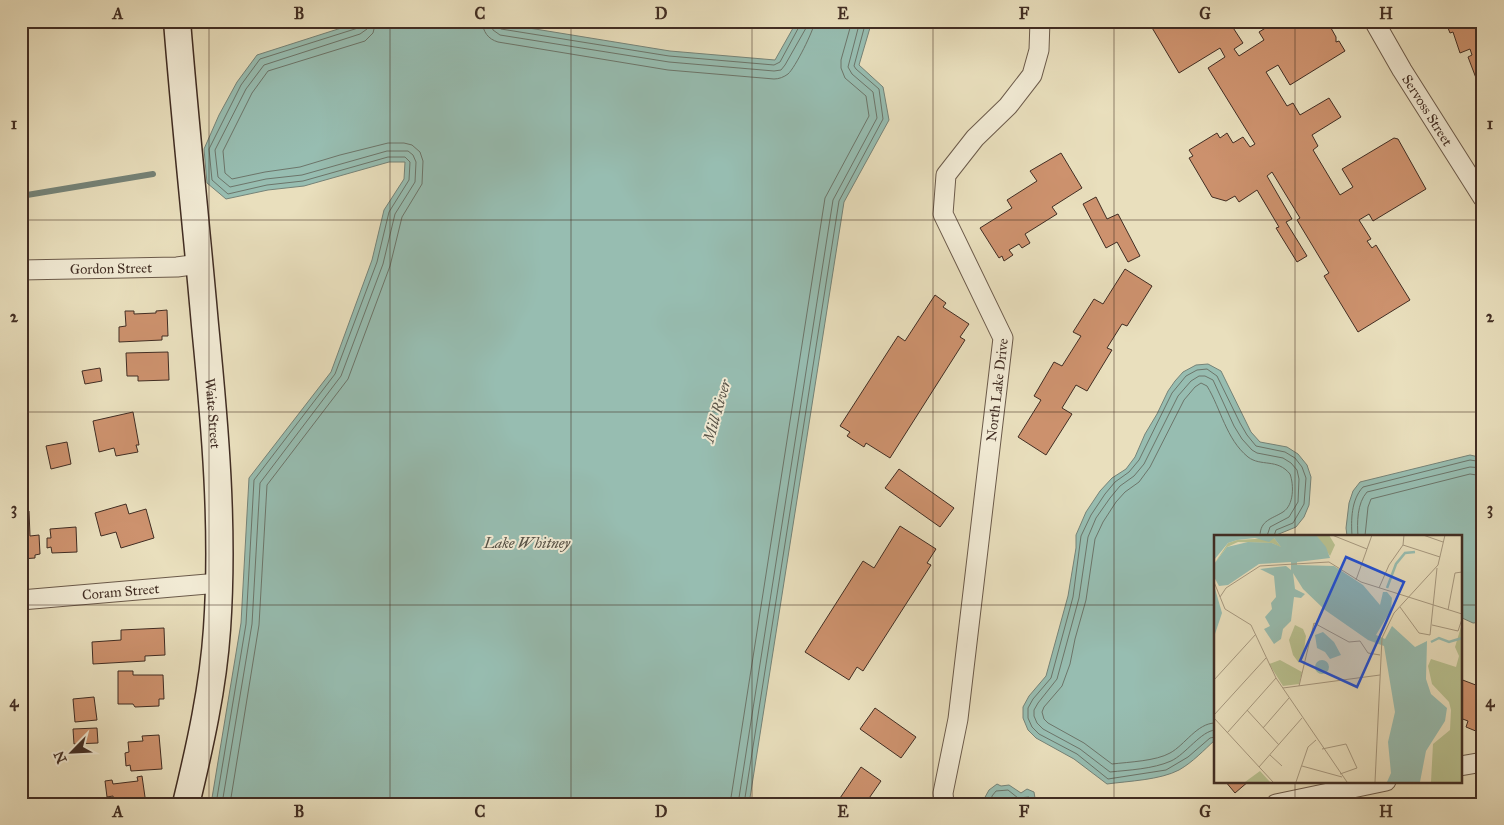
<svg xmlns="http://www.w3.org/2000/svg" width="1504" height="825" font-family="'IM FELL Great Primer',serif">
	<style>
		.water { fill: #97bdb1; stroke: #758378 }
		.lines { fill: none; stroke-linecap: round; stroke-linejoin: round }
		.shore { stroke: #6c756a; stroke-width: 1 }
		.stream { stroke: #758378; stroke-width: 6 }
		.building { fill: #cd926e; stroke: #412d23 }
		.street-casing { stroke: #6b5a4a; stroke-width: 21 }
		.secondary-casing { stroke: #412d23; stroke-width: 29 }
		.street { stroke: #f1ead4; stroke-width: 19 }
		.secondary { stroke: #f1ead4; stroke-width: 26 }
		.grid { fill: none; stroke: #412d23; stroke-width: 1; stroke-opacity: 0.55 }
		.labels { text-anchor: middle; stroke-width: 4; stroke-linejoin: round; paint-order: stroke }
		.street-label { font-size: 14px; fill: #412d23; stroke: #f1ead4 }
		.water-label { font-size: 15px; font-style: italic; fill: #565146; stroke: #f1ead4 }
		.inset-river { fill: none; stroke: #97bdb1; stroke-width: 2.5 }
		.inset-road { fill: none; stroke: #a6987f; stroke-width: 1 }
		.view { fill: #1d4ed8; fill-opacity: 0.15; stroke: #1d4ed8; stroke-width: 2.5 }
		.inset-edge { fill: none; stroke: #412d23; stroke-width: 2.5 }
		.neatline { fill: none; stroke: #412d23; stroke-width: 2 }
		.grid-label { font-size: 16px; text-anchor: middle; font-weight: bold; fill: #412d23 }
	</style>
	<rect width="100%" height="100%" fill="#e9dfbd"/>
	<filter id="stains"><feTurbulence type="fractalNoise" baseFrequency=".004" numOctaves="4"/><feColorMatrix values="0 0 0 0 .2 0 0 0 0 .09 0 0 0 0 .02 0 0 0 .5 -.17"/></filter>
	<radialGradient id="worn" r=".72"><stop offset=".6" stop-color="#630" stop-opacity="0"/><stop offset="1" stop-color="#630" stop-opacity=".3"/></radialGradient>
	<path class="water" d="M 363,21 L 486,21 L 670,51 L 775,60 L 797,21 L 872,21 L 859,65 L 883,87 L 889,120 L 844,202 L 749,804 L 211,804 L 241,623 L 249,478 L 331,372 L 372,260 L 384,210 L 404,179 L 405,162 L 389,162 L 304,186 L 268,190 L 226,199 L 207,183 L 204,149 L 219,115 L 237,82 L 257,55 Z
		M 1208,364 L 1221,371 L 1251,432 L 1260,442 L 1287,447 L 1298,454 L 1307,465 L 1311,477 L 1309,505 L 1304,517 L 1296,527 L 1274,536 L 1215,536 L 1215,740 C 1204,750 1193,762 1179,770 C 1160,780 1129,781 1107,784 L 1074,759 L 1036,738 L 1028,730 L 1023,718 L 1023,707 L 1029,696 L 1046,676 L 1068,596 L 1076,548 L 1076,535 L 1086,512 L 1100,491 L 1112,478 L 1126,469 L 1135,457 L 1145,434 L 1157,414 L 1168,391 L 1175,381 L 1183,372 L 1196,365 Z
		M 1470,455 L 1483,458 L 1483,622 L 1473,623 L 1460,617 L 1460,536 L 1347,536 L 1346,528 L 1349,503 L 1353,491 L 1360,482 Z
		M 997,784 L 1001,786 L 1009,785 L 1021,793 L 1027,789 L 1034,792 L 1036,804 L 986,803 L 984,799 L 989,790 Z"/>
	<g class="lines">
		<path class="shore" d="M 482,21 C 483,32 488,39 498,42 L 668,70 L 774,79 C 779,79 784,77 788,74 C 795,68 814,30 815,21
			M 490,21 L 493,30 L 500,35 L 669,62 L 774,71 L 781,70 L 785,65 L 806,28 L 807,21
			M 496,21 L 497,26 L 501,29 L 669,56 L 774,65 L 780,62 L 800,25 L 801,21
			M 1352,536 C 1351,520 1351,500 1363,487 L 1470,460 L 1483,462
			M 1358,536 C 1357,523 1357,503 1367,492 L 1470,467 L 1483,468
			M 1365,536 L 1368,507 L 1371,499 L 1470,474 L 1483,476
			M 1215,723 C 1197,723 1185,745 1170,753 C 1156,761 1129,762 1112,764 L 1084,743 L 1048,723 L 1044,719 L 1042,712 L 1044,707 L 1062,686 L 1070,664 L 1075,639 L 1086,600 L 1095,539 L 1103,522 L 1116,502 L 1125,492 L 1139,482 L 1150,467 L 1184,400 L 1195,387 L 1201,383 L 1207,386 C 1221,409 1226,439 1248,457 C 1261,467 1277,458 1290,474 C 1294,485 1294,505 1283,512 C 1272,519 1260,520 1260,536
			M 1215,730 C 1201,731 1186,754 1171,761 C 1153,769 1129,770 1110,772 L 1080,749 L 1043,729 L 1037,723 L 1034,716 L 1034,710 L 1038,703 L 1057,679 L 1079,598 L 1088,537 L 1096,518 L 1110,498 L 1120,486 L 1134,476 L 1144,464 L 1178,396 L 1191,381 L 1199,376 L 1205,376 L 1213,380 L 1234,426 L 1242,439 L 1252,450 L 1257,453 L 1283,458 L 1291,463 L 1297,470 L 1299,479 L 1298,502 L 1289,517 L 1270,527 L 1267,536
			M 1215,737 L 1210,738 L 1188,757 L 1166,770 L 1108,779 L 1077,754 L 1039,734 L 1032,727 L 1028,718 L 1028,708 L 1033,699 L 1051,678 L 1073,597 L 1081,536 L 1091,515 L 1105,494 L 1115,482 L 1129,472 L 1139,460 L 1172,393 L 1186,376 L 1197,370 L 1207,369 L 1217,376 L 1240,423 L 1247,435 L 1256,446 L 1285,452 L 1295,458 L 1302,467 L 1306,478 L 1304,504 L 1293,523 L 1276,530 L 1274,536
			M 216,804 L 246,624 L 254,480 L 335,374 L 377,262 L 389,212 L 409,180 L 410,162 L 405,157 L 388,157 L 303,181 L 267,185 L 228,194 L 212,180 L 209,149 L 241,85 L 260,59 L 358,28 L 361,26 L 362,21
			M 222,804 L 252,624 L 260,483 L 341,376 L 383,264 L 395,214 L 415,182 L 416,162 L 413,155 L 408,151 L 387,151 L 302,175 L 266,179 L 230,187 L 218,177 L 215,150 L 246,89 L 264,65 L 360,34 L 367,29 L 368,21
			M 230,804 L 259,625 L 267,485 L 348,379 L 390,266 L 402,217 L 422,184 L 423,161 L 420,152 L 412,145 L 404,143 L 388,143 L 340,155 L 300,167 L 265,172 L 232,179 L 225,173 L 223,151 L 252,93 L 268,71 L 365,41 L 373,33 L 376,21
			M 730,804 L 825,198 L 869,116 L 866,96 L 845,78 L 841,68 L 841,60 L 852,21
			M 738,804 L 833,200 L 877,118 L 873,92 L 852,74 L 848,67 L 860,21
			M 744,804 L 839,201 L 883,119 L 879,89 L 856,69 L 854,66 L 866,21
			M 991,804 L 992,796 L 996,791 L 1008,790 L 1018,798 L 1029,797 L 1031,804"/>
		<path class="stream" d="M 21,196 L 153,174"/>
	</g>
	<path class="building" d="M 1148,21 L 1233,21 L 1230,23 L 1243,43 L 1234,49 L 1239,56 L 1264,40 L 1259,32 L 1277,21 L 1327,21 L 1336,37 L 1336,42 L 1339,41 L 1345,51 L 1290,85 L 1278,65 L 1266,72 L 1287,106 L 1293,103 L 1300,115 L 1329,98 L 1341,117 L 1312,135 L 1318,146 L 1313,150 L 1340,195 L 1353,187 L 1342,169 L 1394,138 L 1398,139 L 1426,189 L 1373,221 L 1369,214 L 1359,220 L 1371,239 L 1367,241 L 1372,248 L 1376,245 L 1410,300 L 1358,332 L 1324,276 L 1329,273 L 1297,220 L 1300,218 L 1272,172 L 1267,176 L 1292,219 L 1286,222 L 1307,256 L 1297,262 L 1276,228 L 1279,227 L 1257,190 L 1239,202 L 1235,196 L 1226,201 L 1212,197 L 1189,158 L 1193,156 L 1189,150 L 1217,133 L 1220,138 L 1227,133 L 1233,143 L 1243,137 L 1250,147 L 1255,144 L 1208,68 L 1225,57 L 1220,48 L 1179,73 Z
		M 1451,21 L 1483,21 L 1483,86 L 1481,86 L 1479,80 L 1476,78 L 1468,57 L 1472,55 L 1470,49 L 1460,53 L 1453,32 L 1450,33 L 1448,28 Z
		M 1061,153 L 1082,188 L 1052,207 L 1057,214 L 1025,234 L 1030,243 L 1022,248 L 1019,244 L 1009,250 L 1013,255 L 1004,261 L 1002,256 L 999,258 L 980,228 L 1012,208 L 1007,200 L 1037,181 L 1030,171 Z
		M 1096,197 L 1107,219 L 1118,214 L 1140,256 L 1128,262 L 1117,242 L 1106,248 L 1083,204 Z
		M 1125,269 L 1152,286 L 1127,326 L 1122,324 L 1107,348 L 1112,350 L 1087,391 L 1076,385 L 1062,408 L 1072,414 L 1046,455 L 1018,437 L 1041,400 L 1034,396 L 1054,362 L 1062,366 L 1081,336 L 1073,332 L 1094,299 L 1103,304 Z
		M 935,295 L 946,303 L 943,307 L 969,324 L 960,337 L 965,340 L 890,458 L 866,443 L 864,447 L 847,436 L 850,432 L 840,426 L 898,336 L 905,341 Z
		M 167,310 L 168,336 L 162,336 L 162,340 L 119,342 L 119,327 L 126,326 L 125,311 L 134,311 L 134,314 L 156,313 L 156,311 Z
		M 168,352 L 169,380 L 138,381 L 138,376 L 127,376 L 126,353 Z
		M 100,368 L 102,381 L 85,384 L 82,371 Z
		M 133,412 L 139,445 L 136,445 L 138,452 L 116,456 L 114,448 L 99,452 L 93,421 Z
		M 67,442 L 71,464 L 51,469 L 46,446 Z
		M 899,469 L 954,508 L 940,527 L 885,488 Z
		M 126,504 L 129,514 L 146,509 L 154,538 L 121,548 L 116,532 L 101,536 L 95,513 Z
		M 21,511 L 29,511 L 30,536 L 39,535 L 40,554 L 35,555 L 35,558 L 21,559 Z
		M 900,526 L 936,549 L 927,563 L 931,565 L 863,671 L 857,667 L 849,680 L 805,652 L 863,561 L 874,568 Z
		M 76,527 L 77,552 L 52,553 L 51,547 L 47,548 L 47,538 L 51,538 L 50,529 Z
		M 164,628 L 165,655 L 145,656 L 145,661 L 93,664 L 92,642 L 121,640 L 121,630 Z
		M 118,671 L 133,671 L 133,675 L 163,675 L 164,699 L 159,699 L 159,706 L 135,707 L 133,704 L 118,704 Z
		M 1460,679 L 1481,687 L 1479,693 L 1483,695 L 1483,734 L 1466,727 L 1468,721 L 1460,718 Z
		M 94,697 L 97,720 L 75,722 L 73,699 Z
		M 875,708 L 916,737 L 901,758 L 860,729 Z
		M 97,728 L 98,743 L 74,744 L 73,729 Z
		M 159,735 L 162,769 L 131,771 L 130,765 L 126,766 L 125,753 L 129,752 L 128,742 L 143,741 L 142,736 Z
		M 861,767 L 881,781 L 865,804 L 836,804 Z
		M 142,776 L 146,804 L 114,804 L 113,796 L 107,797 L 105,781 L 112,780 L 113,784 L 138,781 L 137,777 Z
		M 1225,781 L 1249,781 L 1235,793 Z"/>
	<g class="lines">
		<defs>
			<g id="street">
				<path id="s1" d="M 1374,21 L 1402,70 L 1483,198"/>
				<path id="s2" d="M 21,270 L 177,267 L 199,264"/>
				<path id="s3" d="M 21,600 L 219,583"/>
				<path d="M 1460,766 L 1483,762"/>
				<path id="s4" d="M 944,804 L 943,793 L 958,719 L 1003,338 L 943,214 L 946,175 L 975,138 L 1008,106 L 1032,75 L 1039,50 L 1040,21"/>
				<path d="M 1276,804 L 1386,781"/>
			</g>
			<g id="secondary">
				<path id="s5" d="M 177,21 C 185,122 196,223 205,325 C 215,426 224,527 217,629 C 213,688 200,746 186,804"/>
			</g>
		</defs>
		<use href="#street" class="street-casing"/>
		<use href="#secondary" class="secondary-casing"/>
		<use href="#street" class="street"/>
		<use href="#secondary" class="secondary"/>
	</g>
	<path class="grid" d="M 209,21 L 209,804M 390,21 L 390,804M 571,21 L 571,804M 752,21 L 752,804M 933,21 L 933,804M 1114,21 L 1114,804M 1295,21 L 1295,536M 21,220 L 1483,220M 21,412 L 1483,412M 21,605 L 1215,605M 1460,605 L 1483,605M 1295,781 L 1295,804"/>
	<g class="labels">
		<g class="street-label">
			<text dy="5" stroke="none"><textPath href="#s1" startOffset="104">Servoss Street</textPath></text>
			<text dy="5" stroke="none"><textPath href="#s2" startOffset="90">Gordon Street</textPath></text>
			<text dy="5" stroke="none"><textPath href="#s4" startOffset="418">North Lake Drive</textPath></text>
			<text dy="5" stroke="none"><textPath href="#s5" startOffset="394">Waite Street</textPath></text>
			<text dy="5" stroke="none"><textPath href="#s3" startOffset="100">Coram Street</textPath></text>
		</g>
		<g class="water-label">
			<text transform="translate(717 411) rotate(-74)" y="5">Mill River</text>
			<text x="527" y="548">Lake Whitney</text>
		</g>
	</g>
	<g transform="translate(1214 535)">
		<rect width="248" height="248" fill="#e9dfbd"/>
		<path d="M 102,0 L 115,0 L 121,10 L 116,21 ZM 60,3 L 68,13 L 58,8 L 24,7 L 13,12 L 0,29 L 14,8 L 23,5 ZM 81,90 L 89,94 L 92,101 L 89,123 L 85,128 L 79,120 L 75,105 ZM 247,92 L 247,247 L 217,247 L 219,209 L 236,195 L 237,175 L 235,167 L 218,149 L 214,131 L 217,124 L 242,132 L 245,121 L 241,112 ZM 66,125 L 88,137 L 85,149 L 69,151 L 55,129 ZM 46,236 L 56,247 L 31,247 Z" fill="#b8c190"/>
		<path d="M 0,0 L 102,0 L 112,12 L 116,23 L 83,27 L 83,30 L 120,31 L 149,50 L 166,70 L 169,57 L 173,57 L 178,63 L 177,75 L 162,100 L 171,104 L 178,91 L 201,112 L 213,106 L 212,144 L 217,159 L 233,173 L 231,186 L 212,216 L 206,247 L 173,247 L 177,238 L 174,207 L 181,177 L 170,111 L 154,105 L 111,75 L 89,54 L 79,38 L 81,54 L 91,59 L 87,63 L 80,62 L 77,86 L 69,94 L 67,104 L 60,109 L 50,94 L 56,91 L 51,82 L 58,74 L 57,68 L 62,62 L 60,41 L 46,34 L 72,31 L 77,35 L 77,27 L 45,29 L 14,50 L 5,51 L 0,42 L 0,29 L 13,12 L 34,7 L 58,8 L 67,12 L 60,3 L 55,7 L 41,3 L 23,5 L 14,8 L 0,25 ZM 0,50 L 8,78 L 0,102 ZM 109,97 L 120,107 L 127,120 L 116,124 L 111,117 L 103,113 L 101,100 ZM101 132a7 7 0 1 1 14 0a7 7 0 1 1-14 0Z" fill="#97bdb1"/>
		<path class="inset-river" d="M 173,53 L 182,29 L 191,18 L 201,17M 217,107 L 225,103 L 235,107 L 248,103"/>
		<path class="inset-road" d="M 118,0 L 153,14M 209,0 L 229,7M 189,10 L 226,22M 142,45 L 158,0M 0,47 L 11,74 L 37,90 L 62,143 L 133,247M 165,53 L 175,30 L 189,10 L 190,0M 6,62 L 12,53 L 46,31 L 115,27 L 147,47 L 248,79M 186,72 L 205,98 L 216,100 L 223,33M 234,75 L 241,38 L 248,37M 218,90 L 244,96 L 248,84M 0,145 L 42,99M 85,151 L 100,88 L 135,107 L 146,106 L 154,118 L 166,120M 69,153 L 166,140M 33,175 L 65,210M 0,180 L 52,123M 0,183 L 59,247M 49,193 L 75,163M 13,198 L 62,143M 108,214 L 132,209 L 143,233 L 126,239M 56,220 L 68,231M 88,231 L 128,242M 45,232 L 88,183M 82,247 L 94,212 L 102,205M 161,247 L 168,103 L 180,78 L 224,30 L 231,0"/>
		<path class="view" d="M 132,22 L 190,47 L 143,152 L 86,126 Z"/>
		<rect width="248" height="248" class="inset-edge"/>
	</g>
	<rect width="1504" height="825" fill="none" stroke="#e9dfbd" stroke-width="55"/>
	<g transform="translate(72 752) rotate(246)" stroke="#f1ead4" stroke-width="4" paint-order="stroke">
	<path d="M0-4L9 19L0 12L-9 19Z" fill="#412d23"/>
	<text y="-8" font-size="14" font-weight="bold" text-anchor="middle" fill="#412d23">N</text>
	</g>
	<rect x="28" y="28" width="1448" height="770" class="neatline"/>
	<g class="grid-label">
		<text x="118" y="19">A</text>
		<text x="299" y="19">B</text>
		<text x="480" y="19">C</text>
		<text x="661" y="19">D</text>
		<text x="843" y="19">E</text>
		<text x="1024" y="19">F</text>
		<text x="1205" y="19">G</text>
		<text x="1386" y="19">H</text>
		<text x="14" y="129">1</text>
		<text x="1490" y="129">1</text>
		<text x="14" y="322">2</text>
		<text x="1490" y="322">2</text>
		<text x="14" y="514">3</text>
		<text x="1490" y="514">3</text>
		<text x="14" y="707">4</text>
		<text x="1490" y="707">4</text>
		<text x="118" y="817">A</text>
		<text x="299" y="817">B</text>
		<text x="480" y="817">C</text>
		<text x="661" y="817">D</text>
		<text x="843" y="817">E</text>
		<text x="1024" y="817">F</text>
		<text x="1205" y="817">G</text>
		<text x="1386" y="817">H</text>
	</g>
	<rect width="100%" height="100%" filter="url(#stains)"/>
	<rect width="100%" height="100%" fill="url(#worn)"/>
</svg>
